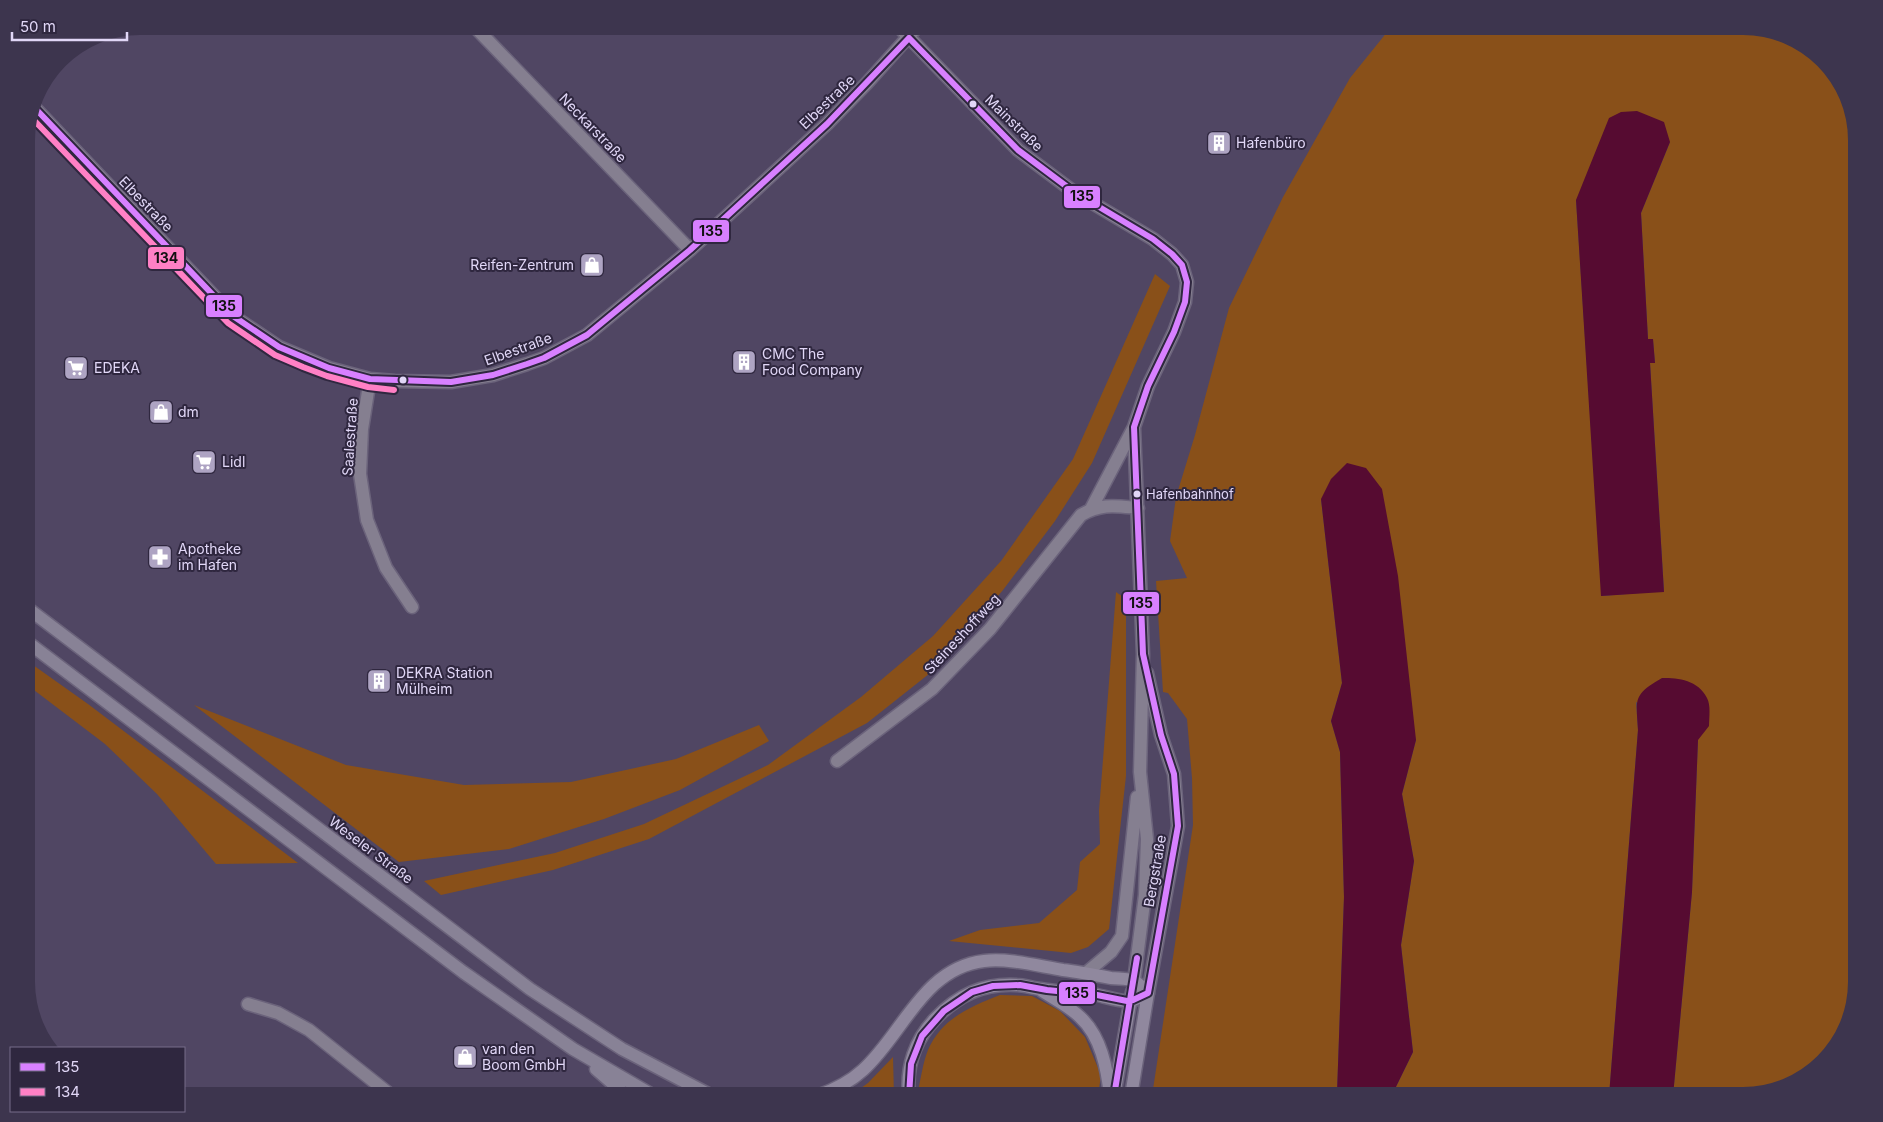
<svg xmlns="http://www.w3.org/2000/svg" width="1883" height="1122" font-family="Inter,sans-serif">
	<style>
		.green { fill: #895019; fill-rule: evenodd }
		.water { fill: #560b31 }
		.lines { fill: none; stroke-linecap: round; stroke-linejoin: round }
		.street-casing { stroke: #6b637b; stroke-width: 15 }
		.secondary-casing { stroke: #6b637b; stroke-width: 15 }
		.primary-casing { stroke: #6b637b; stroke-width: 15 }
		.street { stroke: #857f90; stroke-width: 12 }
		.secondary { stroke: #888296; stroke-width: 12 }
		.primary { stroke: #90889e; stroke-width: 12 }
		.bus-1-casing { stroke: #2f273f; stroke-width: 10 }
		.bus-2-casing { stroke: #2f273f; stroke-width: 10 }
		.bus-1 { stroke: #d880ff; stroke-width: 6 }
		.bus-2 { stroke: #ff80c5; stroke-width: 6 }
		.bus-dot { fill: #e1d7f7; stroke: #2f273f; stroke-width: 2 }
		.labels { text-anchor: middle; stroke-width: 4; stroke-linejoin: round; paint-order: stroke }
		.bus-label { font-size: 13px; fill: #e1d7f7; stroke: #2f273f; text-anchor: start }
		.street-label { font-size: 14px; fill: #e1d7f7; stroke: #2f273f }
		.poi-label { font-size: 14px; fill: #e1d7f7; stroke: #2f273f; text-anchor: start }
		.line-badge { stroke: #2f273f; stroke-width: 2 }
		.pale-badge-label { font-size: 14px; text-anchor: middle; font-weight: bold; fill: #111 }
	</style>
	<rect width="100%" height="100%" fill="#504663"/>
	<path class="green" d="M 1392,26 L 1743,26 L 1800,42 L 1841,83 L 1857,133 L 1857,982 L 1841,1039 L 1800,1080 L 1743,1096 L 1673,1096 L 1692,892 L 1698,740 L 1636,702 L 1638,730 L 1609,1096 L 1390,1096 L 1393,1093 L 1413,1052 L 1401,945 L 1414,861 L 1402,794 L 1416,740 L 1321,499 L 1342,683 L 1331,721 L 1340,752 L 1344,897 L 1337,1093 L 1340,1096 L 1152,1096 L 1193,825 L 1192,778 L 1187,719 L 1168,693 L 1163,692 L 1156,581 L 1187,578 L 1170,541 L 1176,497 L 1195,435 L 1229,308 L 1283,197 L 1350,78 ZM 1670,142 L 1641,213 L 1648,339 L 1653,340 L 1655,363 L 1650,363 L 1664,591 L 1602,596 L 1576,200 Z
		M 1155,274 L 1170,286 L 1092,463 L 1055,521 L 1003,590 L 939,666 L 867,723 L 649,839 L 553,870 L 441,895 L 424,881 L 555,853 L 644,824 L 768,765 L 861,697 L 933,636 L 1001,561 L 1073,459 Z
		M 1116,592 L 1126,599 L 1126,776 L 1109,929 L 1088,947 L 1071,953 L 949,941 L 980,930 L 1039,923 L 1077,890 L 1080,862 L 1100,844 L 1099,811 Z
		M 26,660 L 88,704 L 298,863 L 216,864 L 157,794 L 105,744 L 26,684 Z
		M 194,705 L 346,765 L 464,785 L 571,782 L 676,759 L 759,725 L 769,741 L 680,790 L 604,819 L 509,849 L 399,862 Z
		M 1000,995 L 1032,996 L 1060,1011 L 1085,1037 L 1101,1075 L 1098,1096 L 920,1096 L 918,1091 C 921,1078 923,1062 928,1050 C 942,1018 970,1007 1000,995 Z
		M 893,1057 L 894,1096 L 850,1096 L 868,1083 Z"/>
	<path class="water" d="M 1637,111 L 1664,122 L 1670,142 L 1641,213 L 1648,339 L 1653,339 L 1655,363 L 1650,363 L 1664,592 L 1601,596 L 1576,200 L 1609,118 L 1621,112 Z
		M 1347,463 L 1366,468 L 1382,489 L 1398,576 L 1416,740 L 1402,794 L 1414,861 L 1401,945 L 1413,1052 L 1393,1093 L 1390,1096 L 1340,1096 L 1337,1093 L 1344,897 L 1340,752 L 1331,721 L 1342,683 L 1321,499 L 1331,479 Z
		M 1662,678 C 1679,678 1698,680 1707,698 C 1711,705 1709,718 1709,726 L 1698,740 L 1692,892 L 1673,1096 L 1609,1096 L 1638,730 C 1636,698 1633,695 1662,678 Z"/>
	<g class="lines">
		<defs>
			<path id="street" d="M 474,26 L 690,250
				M 898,26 L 1018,150 L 1074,192 L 1153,239 L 1172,254 L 1182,265 L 1187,282 L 1185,302 L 1174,332 L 1148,386 L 1134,427 L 1091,509
				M 33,106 L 233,316 L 279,347 L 329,368 L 370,379 L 395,381 L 451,382 L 493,375 L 527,364 L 544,358 L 587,335 L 690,250 L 827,124 L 867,83 L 918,26
				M 370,379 L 362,429 L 360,474 L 367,520 L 386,568 L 412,607
				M 1147,673 L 1161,735 L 1174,774 L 1178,826 L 1148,993
				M 837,761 L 932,689 L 990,629 L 1081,515 C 1101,503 1116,506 1138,508
				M 1086,973 L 1111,952 L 1122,936 L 1137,797
				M 1134,981 L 1145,895 L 1147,839 L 1140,772 L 1143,654 L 1134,427
				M 248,1004 L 278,1013 L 309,1030 L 392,1096"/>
			<path id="secondary" d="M 26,607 L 530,989 L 622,1049 L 712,1096
				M 26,641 L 463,972 L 573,1049 L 654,1096
				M 596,1069 L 627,1096"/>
			<path id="primary" d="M 1041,990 C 1054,999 1069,1006 1080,1017 C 1101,1036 1107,1068 1110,1096
				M 817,1096 C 834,1090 850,1082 863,1070 C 903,1034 923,968 984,961 C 1009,958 1038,966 1063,970 C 1079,972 1095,975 1111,978 C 1118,979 1128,978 1134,981 C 1139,983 1144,990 1148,993
				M 909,1096 C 906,1067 915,1040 935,1019 C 958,995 983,983 1017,985 C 1024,985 1032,988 1040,989 C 1058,992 1078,993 1097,995 C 1107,997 1120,1002 1131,1001 C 1136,1000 1143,995 1148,993
				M 1114,1096 L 1132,992
				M 1131,1096 L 1148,993"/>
		</defs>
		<use href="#street" class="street-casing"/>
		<use href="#secondary" class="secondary-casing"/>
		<use href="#primary" class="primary-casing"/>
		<use href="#street" class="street"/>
		<use href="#secondary" class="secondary"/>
		<use href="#primary" class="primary"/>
		<defs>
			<path id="bus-1" d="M 33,106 L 233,316 L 279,347 L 329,368 L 370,379 L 451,382 L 493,375 L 527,364 L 544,358 L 587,335 L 690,250 L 827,124 L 909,38
				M 909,1096 L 911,1064 L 922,1036 L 944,1011 L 972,992 L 993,986 L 1020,985 L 1047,990 L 1097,995 L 1127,1001 L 1133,1000 L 1148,993 L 1178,826 L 1174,774 L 1161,735 L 1143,654 L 1134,427 L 1148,386 L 1174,332 L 1185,302 L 1187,282 L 1182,265 L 1172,254 L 1153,239 L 1074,192 L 1018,150 L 909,38
				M 1114,1096 L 1137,958"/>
			<path id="bus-2" d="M 30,116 L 228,323 L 275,355 L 303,367 L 327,376 L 368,387 L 394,390"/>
		</defs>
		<use href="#bus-1" class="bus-1-casing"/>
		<use href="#bus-2" class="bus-2-casing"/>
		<use href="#bus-1" class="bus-1"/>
		<use href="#bus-2" class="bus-2"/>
	</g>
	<defs>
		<symbol id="building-square" viewBox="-11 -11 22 22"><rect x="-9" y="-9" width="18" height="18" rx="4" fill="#aea4c3" stroke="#2f273f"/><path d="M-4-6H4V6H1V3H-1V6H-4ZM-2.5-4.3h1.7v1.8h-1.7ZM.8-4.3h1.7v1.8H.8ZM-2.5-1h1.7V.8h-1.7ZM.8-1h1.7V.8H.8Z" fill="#fff"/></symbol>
		<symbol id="shop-square" viewBox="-11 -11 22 22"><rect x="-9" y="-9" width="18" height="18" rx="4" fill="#aea4c3" stroke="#2f273f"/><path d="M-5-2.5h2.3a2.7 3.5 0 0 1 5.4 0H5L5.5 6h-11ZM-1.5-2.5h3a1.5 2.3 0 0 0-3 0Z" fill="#fff"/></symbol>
		<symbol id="supermarket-square" viewBox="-11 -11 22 22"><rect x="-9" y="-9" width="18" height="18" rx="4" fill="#aea4c3" stroke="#2f273f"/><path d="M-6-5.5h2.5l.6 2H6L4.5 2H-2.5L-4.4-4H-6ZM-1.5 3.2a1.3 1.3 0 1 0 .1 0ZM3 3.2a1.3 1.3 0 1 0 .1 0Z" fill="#fff"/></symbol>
		<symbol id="pharmacy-square" viewBox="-11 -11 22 22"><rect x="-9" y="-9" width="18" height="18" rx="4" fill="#aea4c3" stroke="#2f273f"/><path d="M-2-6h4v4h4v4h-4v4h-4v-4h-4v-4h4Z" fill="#fff"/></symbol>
	</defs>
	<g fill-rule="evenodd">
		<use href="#building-square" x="1205" y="129" width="28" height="28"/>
		<use href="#shop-square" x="578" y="251" width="28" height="28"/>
		<use href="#building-square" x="730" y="348" width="28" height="28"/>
		<use href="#supermarket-square" x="62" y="354" width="28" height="28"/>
		<use href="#shop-square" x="147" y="398" width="28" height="28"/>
		<use href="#supermarket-square" x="190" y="448" width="28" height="28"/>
		<use href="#pharmacy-square" x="146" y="543" width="28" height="28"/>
		<use href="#building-square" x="365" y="667" width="28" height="28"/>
		<use href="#shop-square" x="451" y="1043" width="28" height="28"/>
	</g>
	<g class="bus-dot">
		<circle cx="973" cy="104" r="4.5"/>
		<circle cx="403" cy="380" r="4.5"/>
		<circle cx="1137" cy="494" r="4.5"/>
	</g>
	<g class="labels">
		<g class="bus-label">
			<text x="1146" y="499">Hafenbahnhof</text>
		</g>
		<g class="street-label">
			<text transform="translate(827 102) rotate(-44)" y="5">Elbestraße</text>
			<text transform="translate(1014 123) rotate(44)" y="5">Mainstraße</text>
			<text transform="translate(593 128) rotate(46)" y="5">Neckarstraße</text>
			<text transform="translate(146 204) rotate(46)" y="5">Elbestraße</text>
			<text transform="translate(518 349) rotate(-20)" y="5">Elbestraße</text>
			<text transform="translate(350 437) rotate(-86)" y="5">Saalestraße</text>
			<text transform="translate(962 634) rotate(-47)" y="5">Steineshoffweg</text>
			<text transform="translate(371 850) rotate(37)" y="5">Weseler Straße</text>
			<text transform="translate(1155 871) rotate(-80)" y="5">Bergstraße</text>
		</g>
		<g class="poi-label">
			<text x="1236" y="148">Hafenbüro</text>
			<text x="574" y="270" text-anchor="end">Reifen-Zentrum</text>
			<text x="762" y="359">CMC The<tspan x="762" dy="16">Food Company</tspan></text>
			<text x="94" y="373">EDEKA</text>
			<text x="178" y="417">dm</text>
			<text x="222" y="467">Lidl</text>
			<text x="178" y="554">Apotheke<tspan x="178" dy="16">im Hafen</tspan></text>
			<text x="396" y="678">DEKRA Station<tspan x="396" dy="16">Mülheim</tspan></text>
			<text x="482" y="1054">van den<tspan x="482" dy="16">Boom GmbH</tspan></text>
		</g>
	</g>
	<path d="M0 0H1883V1122H0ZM140 35H1743A105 105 0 0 1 1848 140V982A105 105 0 0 1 1743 1087H140A105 105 0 0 1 35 982V140A105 105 0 0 1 140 35Z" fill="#3d354e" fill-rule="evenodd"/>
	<g class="line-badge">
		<rect x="1063" y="185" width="38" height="24" rx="5" fill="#d880ff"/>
		<rect x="692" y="219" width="38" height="24" rx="5" fill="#d880ff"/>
		<rect x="147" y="246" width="38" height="24" rx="5" fill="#ff80c5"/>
		<rect x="205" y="294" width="38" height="24" rx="5" fill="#d880ff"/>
		<rect x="1122" y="591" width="38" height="24" rx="5" fill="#d880ff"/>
		<rect x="1058" y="981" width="38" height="24" rx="5" fill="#d880ff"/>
	</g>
	<g class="pale-badge-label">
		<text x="1082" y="201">135</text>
		<text x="711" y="236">135</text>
		<text x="166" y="263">134</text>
		<text x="224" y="311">135</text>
		<text x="1141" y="608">135</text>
		<text x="1077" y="998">135</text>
	</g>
	<rect x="10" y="1047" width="175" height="65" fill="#2f273f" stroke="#766d89"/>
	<rect x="20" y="1063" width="25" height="8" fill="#d880ff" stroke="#766d89"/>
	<text x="55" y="1072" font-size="15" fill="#e1d7f7">135</text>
	<rect x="20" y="1088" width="25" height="8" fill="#ff80c5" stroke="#766d89"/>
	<text x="55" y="1097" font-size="15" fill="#e1d7f7">134</text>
	<path d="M12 32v8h115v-8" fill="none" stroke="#e1d7f7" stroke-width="2.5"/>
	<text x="20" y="32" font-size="15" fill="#e1d7f7" stroke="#2f273f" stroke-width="4" paint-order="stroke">50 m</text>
</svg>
